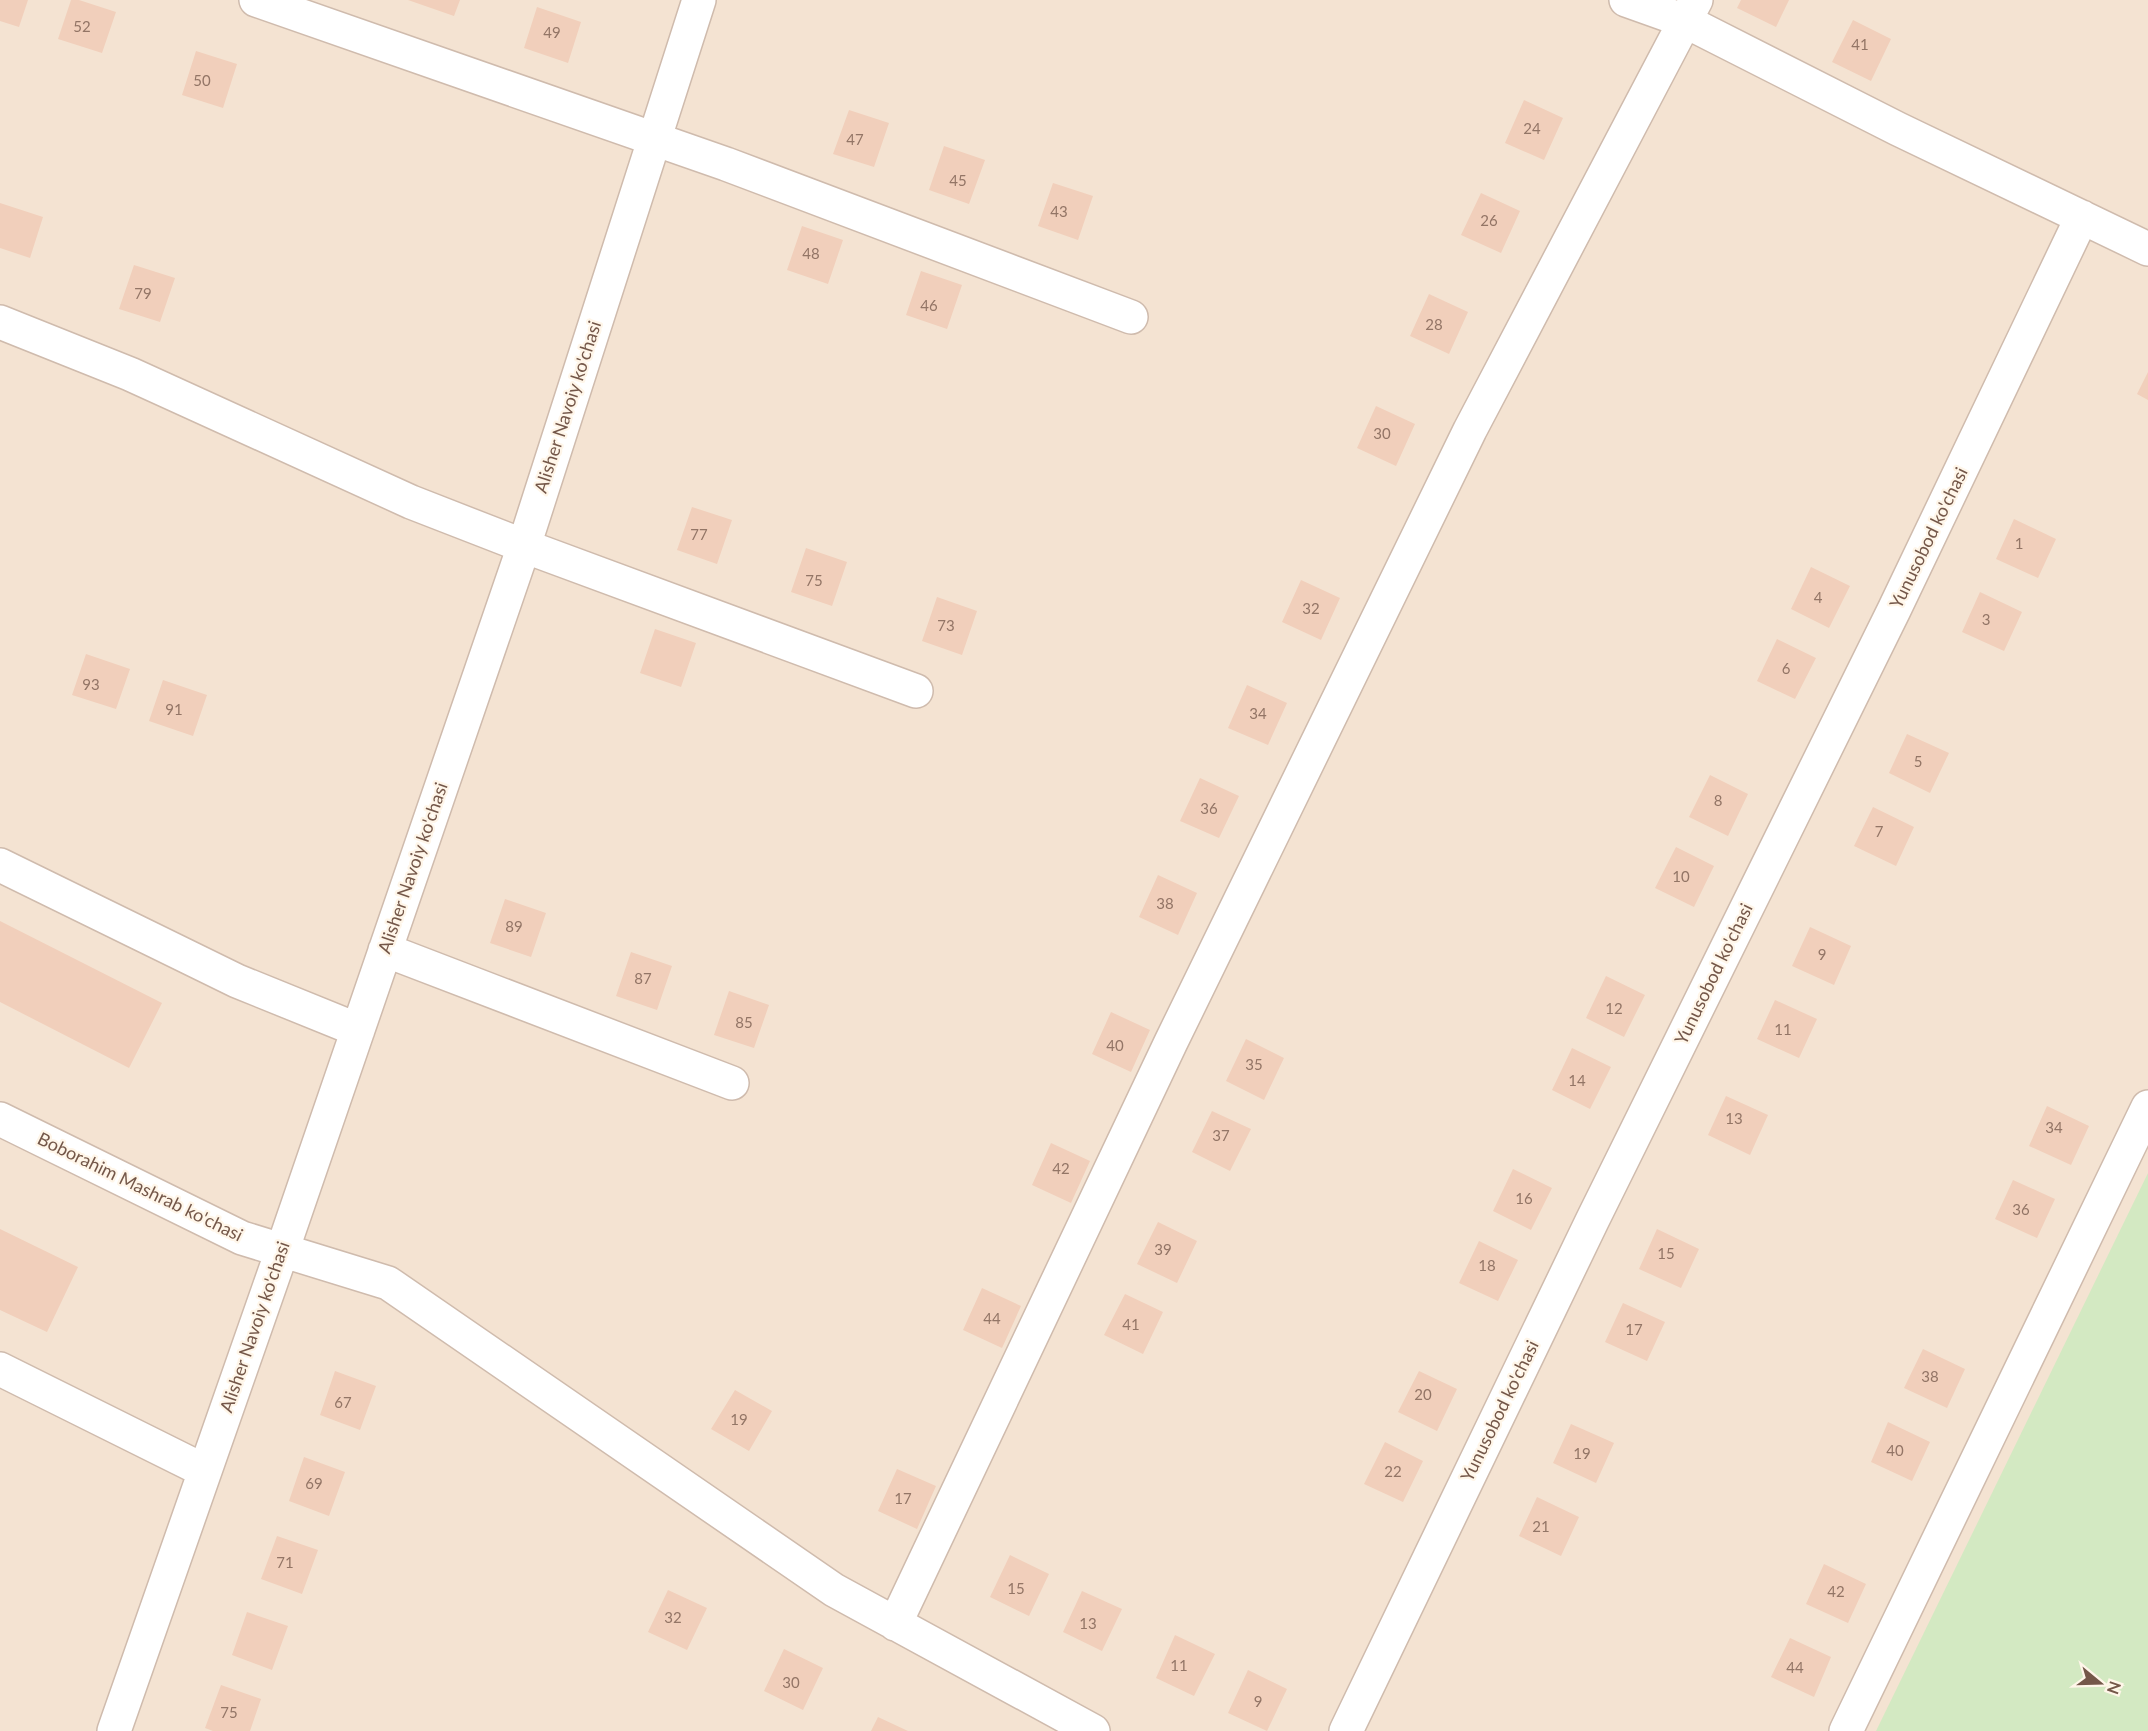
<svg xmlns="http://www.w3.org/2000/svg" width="2148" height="1731" font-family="Lato,sans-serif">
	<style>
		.residential { fill: #f4e3d2 }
		.green { fill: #d3e9c2 }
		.building { fill: #f1cfbb }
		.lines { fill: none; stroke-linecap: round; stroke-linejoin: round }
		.minor-casing { stroke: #cfbbad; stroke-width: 36 }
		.minor { stroke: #fff; stroke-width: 33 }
		.labels { text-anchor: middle; stroke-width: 4.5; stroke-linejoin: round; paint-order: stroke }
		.number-label { font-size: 15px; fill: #937566 }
		.street-label { font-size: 18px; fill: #745749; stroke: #fff6e9 }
	</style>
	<rect width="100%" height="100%" fill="#fcf2e3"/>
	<path class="residential" d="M 0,0 L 2148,0 L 2148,1257 L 1913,1731 L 0,1731 Z"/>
	<path class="green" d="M 2148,1173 L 2148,1731 L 1876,1731 Z"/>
	<path class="building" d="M 0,0 L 28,0 L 19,27 L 0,21 Z
		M 71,0 L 79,0 L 116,12 L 102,53 L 58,39 Z
		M 408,0 L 460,0 L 454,16 Z
		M 1741,0 L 1789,0 L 1776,27 L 1737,8 Z
		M 537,7 L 581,22 L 568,63 L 524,48 Z
		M 1853,20 L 1891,39 L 1871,81 L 1832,62 Z
		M 196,51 L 237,64 L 223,108 L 182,95 Z
		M 1524,100 L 1563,118 L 1544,160 L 1505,143 Z
		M 849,110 L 889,123 L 874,167 L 833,154 Z
		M 944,146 L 985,160 L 969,204 L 929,190 Z
		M 1053,183 L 1093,196 L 1078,240 L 1038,226 Z
		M 1481,193 L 1520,211 L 1501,253 L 1461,235 Z
		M 0,203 L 43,217 L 30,258 L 0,248 Z
		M 802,226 L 843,240 L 828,284 L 787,270 Z
		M 134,265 L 175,278 L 160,322 L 119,309 Z
		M 921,271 L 962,285 L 947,329 L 906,315 Z
		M 1429,294 L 1468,312 L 1449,354 L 1410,336 Z
		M 2148,372 L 2148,400 L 2137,394 Z
		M 1376,406 L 1415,424 L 1396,466 L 1357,448 Z
		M 692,507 L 732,520 L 717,564 L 677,550 Z
		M 2014,519 L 2056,539 L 2038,578 L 1996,559 Z
		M 806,548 L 847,562 L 832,606 L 791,592 Z
		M 1811,567 L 1850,586 L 1829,628 L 1791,609 Z
		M 1301,580 L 1340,598 L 1321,640 L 1282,622 Z
		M 1980,592 L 2022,612 L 2004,651 L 1962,632 Z
		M 937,597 L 977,611 L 962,655 L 922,641 Z
		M 655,629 L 696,643 L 681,687 L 640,673 Z
		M 1777,639 L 1816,658 L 1795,699 L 1757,681 Z
		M 86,654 L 130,669 L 116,709 L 72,695 Z
		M 163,680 L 207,695 L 193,736 L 149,721 Z
		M 1247,685 L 1287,703 L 1268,745 L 1228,728 Z
		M 1907,734 L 1949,753 L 1930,793 L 1889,773 Z
		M 1710,775 L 1748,794 L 1728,836 L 1689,817 Z
		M 1200,778 L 1239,796 L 1219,838 L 1180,821 Z
		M 1873,807 L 1914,827 L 1896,866 L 1854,846 Z
		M 1676,847 L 1714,866 L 1694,907 L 1655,888 Z
		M 1158,875 L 1197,893 L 1178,935 L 1139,917 Z
		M 505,899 L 546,913 L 531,957 L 490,943 Z
		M 0,921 L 162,1003 L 129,1068 L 0,1002 Z
		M 1810,927 L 1851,946 L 1834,985 L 1792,966 Z
		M 631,952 L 672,966 L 657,1010 L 616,996 Z
		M 1606,976 L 1645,995 L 1624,1037 L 1586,1018 Z
		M 729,991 L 769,1005 L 754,1048 L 714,1035 Z
		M 1775,1000 L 1817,1019 L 1799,1058 L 1757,1039 Z
		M 1111,1012 L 1150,1030 L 1131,1072 L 1092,1054 Z
		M 1246,1039 L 1284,1058 L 1264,1100 L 1226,1081 Z
		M 1572,1048 L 1611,1067 L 1590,1109 L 1552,1090 Z
		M 1726,1096 L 1768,1115 L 1750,1155 L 1708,1135 Z
		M 2047,1106 L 2089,1126 L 2071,1165 L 2029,1146 Z
		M 1212,1111 L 1251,1129 L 1230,1171 L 1192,1152 Z
		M 1051,1143 L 1090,1161 L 1071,1203 L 1032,1185 Z
		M 1513,1169 L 1552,1188 L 1531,1230 L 1493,1211 Z
		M 2013,1180 L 2055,1199 L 2037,1238 L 1995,1219 Z
		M 1158,1222 L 1197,1241 L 1177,1283 L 1137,1264 Z
		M 0,1229 L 78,1267 L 47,1332 L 0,1310 Z
		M 1657,1229 L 1699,1249 L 1681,1288 L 1639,1269 Z
		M 1479,1241 L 1518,1260 L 1498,1301 L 1459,1283 Z
		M 982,1288 L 1021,1306 L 1002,1348 L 963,1330 Z
		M 1125,1294 L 1163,1312 L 1143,1354 L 1104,1335 Z
		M 1623,1303 L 1665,1322 L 1647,1361 L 1605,1342 Z
		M 1923,1349 L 1965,1369 L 1947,1408 L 1904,1388 Z
		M 335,1371 L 376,1386 L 360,1430 L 320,1415 Z
		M 1419,1371 L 1457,1389 L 1437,1431 L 1398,1412 Z
		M 735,1390 L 772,1411 L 749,1451 L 711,1429 Z
		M 1888,1422 L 1930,1442 L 1912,1481 L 1871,1462 Z
		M 1571,1424 L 1614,1443 L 1596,1483 L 1553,1463 Z
		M 1385,1442 L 1423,1461 L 1403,1502 L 1364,1484 Z
		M 304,1457 L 345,1472 L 329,1516 L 289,1501 Z
		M 897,1469 L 936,1486 L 917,1529 L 878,1511 Z
		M 1537,1497 L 1579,1517 L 1561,1556 L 1519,1536 Z
		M 277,1536 L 318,1550 L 302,1594 L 261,1579 Z
		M 1010,1555 L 1049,1574 L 1029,1616 L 990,1597 Z
		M 1824,1564 L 1866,1584 L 1848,1623 L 1806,1604 Z
		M 668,1590 L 707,1608 L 687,1650 L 648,1632 Z
		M 1082,1591 L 1122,1609 L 1102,1651 L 1063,1632 Z
		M 247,1612 L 288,1626 L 272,1670 L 232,1655 Z
		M 1175,1635 L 1215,1654 L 1194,1696 L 1156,1678 Z
		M 1790,1638 L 1831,1657 L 1814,1697 L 1771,1677 Z
		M 784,1649 L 823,1668 L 803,1710 L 764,1691 Z
		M 1248,1670 L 1287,1689 L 1267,1731 L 1228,1713 Z
		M 221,1685 L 261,1699 L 250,1731 L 213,1731 L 205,1728 Z
		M 878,1717 L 908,1731 L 871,1731 Z"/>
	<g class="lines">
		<defs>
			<path id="minor" d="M 256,0 L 726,164 L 1131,317
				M 1626,0 L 1685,21 L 1898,129 L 2148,249
				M 0,322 L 130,374 L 411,502 L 524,546 L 916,691
				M 0,865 L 237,981 L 358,1030
				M 385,950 L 732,1083
				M 0,1119 L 242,1238 L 388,1283 L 834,1590 L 1093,1731
				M 0,1369 L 205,1471
				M 895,1624 L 1171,1042 L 1470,430 L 1696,0
				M 114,1731 L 282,1251 L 524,546 L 699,0
				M 1346,1731 L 1592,1221 L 1894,610 L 2082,217
				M 1846,1731 L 2148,1107"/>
		</defs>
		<use href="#minor" class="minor-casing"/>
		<use href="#minor" class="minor"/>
	</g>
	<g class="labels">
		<g class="number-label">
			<text x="82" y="32">52</text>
			<text x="552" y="38">49</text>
			<text x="1860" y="50">41</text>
			<text x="202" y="86">50</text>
			<text x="1532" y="134">24</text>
			<text x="855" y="145">47</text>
			<text x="958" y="186">45</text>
			<text x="1059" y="217">43</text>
			<text x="1489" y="226">26</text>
			<text x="811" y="259">48</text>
			<text x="143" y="299">79</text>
			<text x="929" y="311">46</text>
			<text x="1434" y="330">28</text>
			<text x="1382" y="439">30</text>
			<text x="699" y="540">77</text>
			<text x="2019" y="549">1</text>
			<text x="814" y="586">75</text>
			<text x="1818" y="603">4</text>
			<text x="1311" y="614">32</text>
			<text x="1986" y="625">3</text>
			<text x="946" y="631">73</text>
			<text x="1786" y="674">6</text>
			<text x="91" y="690">93</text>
			<text x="174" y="715">91</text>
			<text x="1258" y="719">34</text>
			<text x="1918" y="767">5</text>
			<text x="1718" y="806">8</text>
			<text x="1209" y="814">36</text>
			<text x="1879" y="837">7</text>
			<text x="1681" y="882">10</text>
			<text x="1165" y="909">38</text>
			<text x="514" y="932">89</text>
			<text x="1822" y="960">9</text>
			<text x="643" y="984">87</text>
			<text x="1614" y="1014">12</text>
			<text x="744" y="1028">85</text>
			<text x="1783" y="1035">11</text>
			<text x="1115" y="1051">40</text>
			<text x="1254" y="1070">35</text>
			<text x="1577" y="1086">14</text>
			<text x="1734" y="1124">13</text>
			<text x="2054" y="1133">34</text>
			<text x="1221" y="1141">37</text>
			<text x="1061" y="1174">42</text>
			<text x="1524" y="1204">16</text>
			<text x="2021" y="1215">36</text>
			<text x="1163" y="1255">39</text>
			<text x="1666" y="1259">15</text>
			<text x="1487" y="1271">18</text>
			<text x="992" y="1324">44</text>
			<text x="1131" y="1330">41</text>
			<text x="1634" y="1335">17</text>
			<text x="1930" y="1382">38</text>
			<text x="1423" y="1400">20</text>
			<text x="343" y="1408">67</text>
			<text x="739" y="1425">19</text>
			<text x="1895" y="1456">40</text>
			<text x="1582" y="1459">19</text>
			<text x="1393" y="1477">22</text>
			<text x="314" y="1489">69</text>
			<text x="903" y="1504">17</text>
			<text x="1541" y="1532">21</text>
			<text x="285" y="1568">71</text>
			<text x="1016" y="1594">15</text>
			<text x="1836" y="1597">42</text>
			<text x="673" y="1623">32</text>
			<text x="1088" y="1629">13</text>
			<text x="1179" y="1671">11</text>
			<text x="1795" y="1673">44</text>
			<text x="791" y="1688">30</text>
			<text x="1258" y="1707">9</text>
			<text x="229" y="1718">75</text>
		</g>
		<g class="street-label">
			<text transform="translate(568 407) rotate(-72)" y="6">Alisher Navoiy ko'chasi</text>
			<text transform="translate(1929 538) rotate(-64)" y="6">Yunusobod ko'chasi</text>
			<text transform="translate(413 868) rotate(-71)" y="6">Alisher Navoiy ko'chasi</text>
			<text transform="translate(1714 974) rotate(-64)" y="6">Yunusobod ko'chasi</text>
			<text transform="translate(140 1187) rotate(26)" y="6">Boborahim Mashrab ko'chasi</text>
			<text transform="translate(255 1327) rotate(-71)" y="6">Alisher Navoiy ko'chasi</text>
			<text transform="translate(1500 1411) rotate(-64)" y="6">Yunusobod ko'chasi</text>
		</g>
	</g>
	<g transform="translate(2100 1683) rotate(109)" stroke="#fff6e9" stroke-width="4.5" paint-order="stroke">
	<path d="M0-4.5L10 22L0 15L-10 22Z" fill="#745749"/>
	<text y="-9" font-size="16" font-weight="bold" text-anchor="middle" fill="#745749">N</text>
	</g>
</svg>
